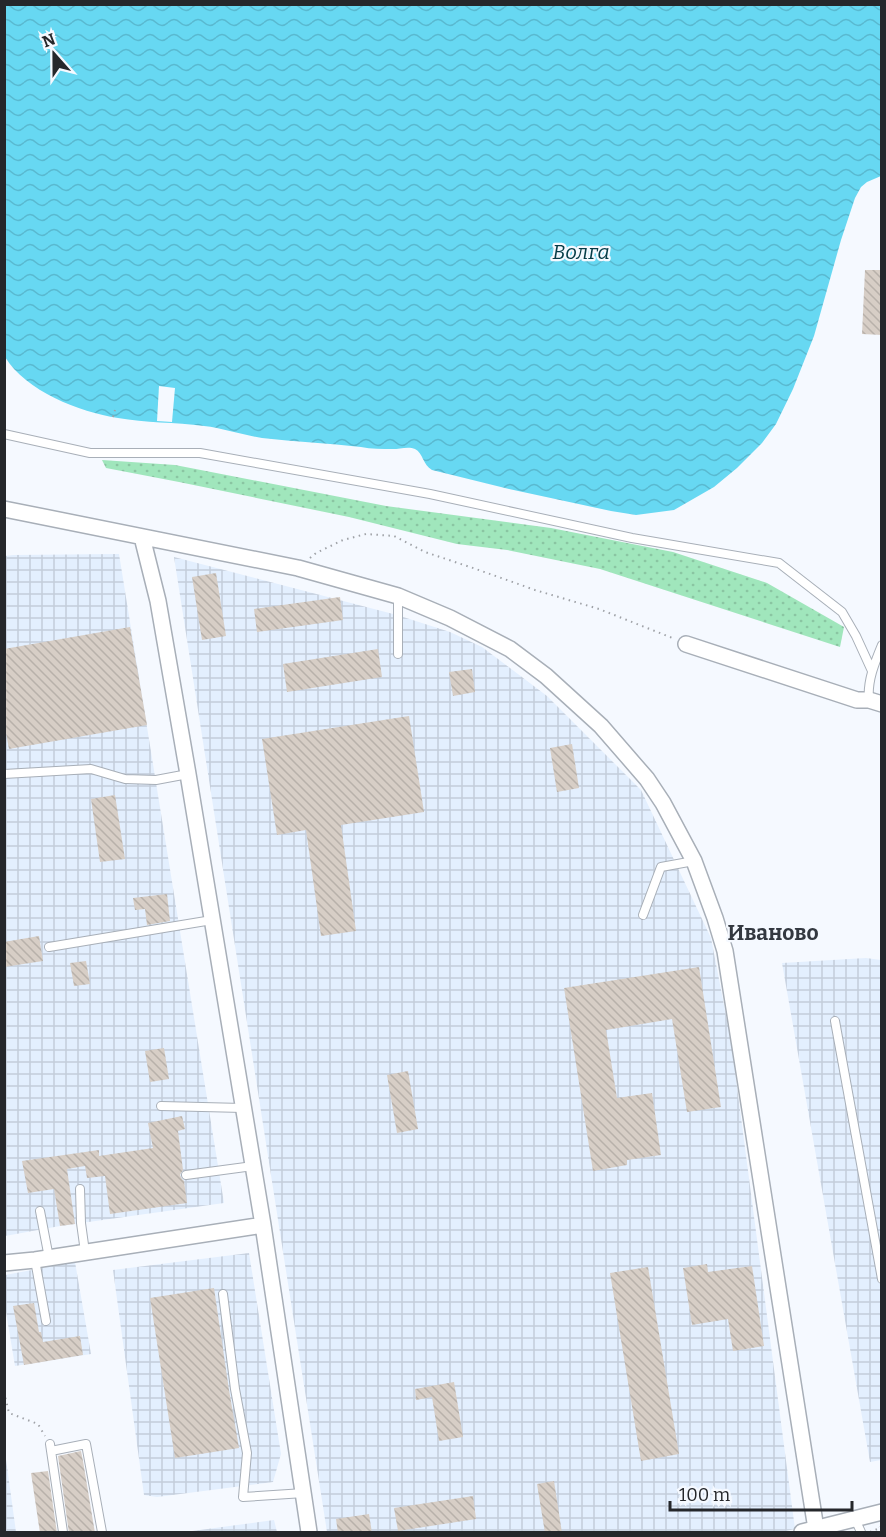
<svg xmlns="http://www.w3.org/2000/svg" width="886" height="1537" font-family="Bitter,serif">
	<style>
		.industrial { fill: url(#industrial-grid) }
		.grass { fill: url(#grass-dots) }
		.water { fill: url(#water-waves) }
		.pier { fill: #f5f9ff }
		.building { fill: url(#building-back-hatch) }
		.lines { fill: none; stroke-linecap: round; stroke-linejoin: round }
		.lane-casing { stroke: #a8afb8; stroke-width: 10 }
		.street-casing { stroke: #a8afb8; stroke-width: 18 }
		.path { stroke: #9fa2a7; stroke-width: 2; stroke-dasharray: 1.5 4.5; stroke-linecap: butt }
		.lane { stroke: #fff; stroke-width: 8 }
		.street { stroke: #fff; stroke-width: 15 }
		.labels { text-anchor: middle; stroke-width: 4.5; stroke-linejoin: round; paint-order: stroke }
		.water-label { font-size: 21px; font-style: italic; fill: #053c47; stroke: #f5f9ff }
		.neighbourhood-label { font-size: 21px; font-weight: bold; fill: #333840; stroke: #f5f9ff }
	</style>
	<defs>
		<pattern id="industrial-grid" width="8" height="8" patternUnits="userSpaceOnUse" patternTransform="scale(1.5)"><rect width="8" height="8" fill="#e3effe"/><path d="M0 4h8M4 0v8" fill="none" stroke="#c3cdda"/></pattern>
		<pattern id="grass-dots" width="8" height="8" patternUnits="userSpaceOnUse" patternTransform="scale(1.5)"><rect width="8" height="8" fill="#a0e6bc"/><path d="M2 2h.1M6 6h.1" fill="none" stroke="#8ac5a2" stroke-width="1.8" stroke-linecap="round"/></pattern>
		<pattern id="water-waves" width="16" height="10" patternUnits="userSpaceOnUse" patternTransform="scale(1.5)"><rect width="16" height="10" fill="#67d8f2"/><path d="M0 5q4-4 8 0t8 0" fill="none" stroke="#59b9d0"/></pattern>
		<pattern id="building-back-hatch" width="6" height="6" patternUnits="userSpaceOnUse" patternTransform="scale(1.5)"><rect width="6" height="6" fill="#d7cec6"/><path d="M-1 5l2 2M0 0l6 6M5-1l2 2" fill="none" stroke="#b8b1aa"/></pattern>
	</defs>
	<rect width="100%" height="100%" fill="#f5f9ff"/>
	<path class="industrial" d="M 119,554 L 224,1203 L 60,1226 L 5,1236 L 5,556 L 13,555 Z
		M 174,557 L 397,615 L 450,632 L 482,647 L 547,696 L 641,790 L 711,938 L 731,1041 L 795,1529 L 781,1532 L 327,1532 Z
		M 866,958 L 881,960 L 881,1460 L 870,1462 L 782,963 Z
		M 249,1253 L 281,1454 L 273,1482 L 157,1497 L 144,1495 L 113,1270 Z
		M 75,1262 L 91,1354 L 15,1366 L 5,1306 L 5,1275 Z
		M 4,1452 L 5,1452 L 16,1532 L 5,1532 Z
		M 274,1520 L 277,1532 L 185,1532 Z"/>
	<path class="grass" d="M 102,460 L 175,465 L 386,506 L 551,528 L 673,552 L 767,583 L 844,627 L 840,647 L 600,569 L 507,550 L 457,544 L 349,517 L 179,482 L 106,468 Z"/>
	<path class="water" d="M 5,5 L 881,5 L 881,176 L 867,182 L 861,187 L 855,198 L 841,240 L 814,336 L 793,389 L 776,424 L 762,443 L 737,468 L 714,487 L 674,510 L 636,515 L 611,511 L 509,489 L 432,470 C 423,465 423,453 415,449 C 409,446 399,449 393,449 C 382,449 371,449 361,447 C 328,443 295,442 262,438 C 242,435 223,428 204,426 C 175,422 145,423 118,418 C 79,412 26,391 5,357 Z"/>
	<path class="pier" d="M 159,386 L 175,388 L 172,422 L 157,421 Z"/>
	<path class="building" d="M 865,270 L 882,270 L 882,335 L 862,334 Z
		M 216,573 L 226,636 L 202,640 L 192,577 Z
		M 340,597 L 343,620 L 257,632 L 254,609 Z
		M 130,627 L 147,725 L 9,749 L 4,723 L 4,649 Z
		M 378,649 L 382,677 L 287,692 L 283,664 Z
		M 472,669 L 475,692 L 453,696 L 449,672 Z
		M 409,716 L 424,812 L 341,825 L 356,931 L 321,936 L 306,830 L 277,835 L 262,739 Z
		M 572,744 L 579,788 L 557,792 L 550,748 Z
		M 115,795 L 125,859 L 100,862 L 91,799 Z
		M 167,894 L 170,921 L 147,925 L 145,909 L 135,910 L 133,898 Z
		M 39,936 L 43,961 L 4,967 L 4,942 Z
		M 86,961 L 90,984 L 74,986 L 70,963 Z
		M 699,967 L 721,1107 L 687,1112 L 672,1019 L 606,1030 L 617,1098 L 652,1093 L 661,1155 L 627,1160 L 627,1165 L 593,1171 L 564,988 Z
		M 164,1048 L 169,1079 L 150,1082 L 145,1051 Z
		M 408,1071 L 418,1129 L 397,1133 L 387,1075 Z
		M 182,1116 L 185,1129 L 178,1131 L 183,1170 L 180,1175 L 182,1179 L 184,1181 L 187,1203 L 110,1214 L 105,1176 L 87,1178 L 85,1166 L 67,1169 L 75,1224 L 60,1226 L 54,1189 L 28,1193 L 22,1161 L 99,1150 L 99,1156 L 153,1148 L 148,1123 Z
		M 707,1264 L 708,1272 L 752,1266 L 764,1346 L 733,1351 L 728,1319 L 692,1325 L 683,1268 Z
		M 648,1267 L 679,1454 L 641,1461 L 610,1273 Z
		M 214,1288 L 229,1390 L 239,1448 L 175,1458 L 150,1298 Z
		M 34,1303 L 39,1332 L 41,1332 L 43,1342 L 80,1336 L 83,1355 L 24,1365 L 13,1306 Z
		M 454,1382 L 463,1437 L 439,1441 L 432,1397 L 416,1400 L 415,1389 Z
		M 81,1451 L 83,1461 L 95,1533 L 69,1533 L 58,1456 Z
		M 48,1471 L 57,1533 L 40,1533 L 31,1473 Z
		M 554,1481 L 562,1533 L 545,1533 L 537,1484 Z
		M 473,1496 L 476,1519 L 398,1531 L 394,1508 Z
		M 369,1514 L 372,1533 L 338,1533 L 336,1519 Z"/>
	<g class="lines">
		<defs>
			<path id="lane" d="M 4,434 L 90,453 L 200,453 L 430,494 L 632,538 L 779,563 L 842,612 L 856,636 L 872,671
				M 398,596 L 398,654
				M 869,700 C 867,681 875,662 882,645
				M 4,774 L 91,769 L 125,779 L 156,780 L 188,774
				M 643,915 L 661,867 L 694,861
				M 49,947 L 212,920
				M 835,1021 L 882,1279
				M 161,1106 L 243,1108
				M 186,1175 L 253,1166
				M 80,1189 L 81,1223 L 85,1252
				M 40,1211 L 49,1258
				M 35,1260 L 46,1321
				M 223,1294 L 235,1389 L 247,1453 L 243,1497 L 304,1493
				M 50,1444 L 63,1532
				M 51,1451 L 86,1444 L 102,1532
				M 855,1519 L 861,1532"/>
			<path id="street" d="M 4,509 L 298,568 L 398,596 L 450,618 L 510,649 L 546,676 L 601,726 L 647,779 L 663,803 L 694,861 L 715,918 L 725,951 L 816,1529
				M 142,537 L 158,601 L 188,774 L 263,1225 L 309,1532
				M 686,644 L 857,700 L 869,700 L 882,704
				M 4,1263 L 35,1260 L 263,1225
				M 802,1532 L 882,1512"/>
		</defs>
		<use href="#lane" class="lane-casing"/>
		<use href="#street" class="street-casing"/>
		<path class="path" d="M 113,417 L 115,410
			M 310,558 L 316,553 L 343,540 L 366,534 L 394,536 L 425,552 L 476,569 L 535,590 L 599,609 L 675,639
			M 4,1392 L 9,1413 L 38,1424 L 45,1436
			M 870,1532 L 880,1528 L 879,1527"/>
		<use href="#lane" class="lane"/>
		<use href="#street" class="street"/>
	</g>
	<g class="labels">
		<g class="water-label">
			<text x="581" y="259">Волга</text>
		</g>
		<g class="neighbourhood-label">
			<text x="773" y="940">Иваново</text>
		</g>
	</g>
	<rect width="886" height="1537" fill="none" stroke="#25272b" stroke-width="12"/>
	<g transform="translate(54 54) rotate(339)" stroke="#f5f9ff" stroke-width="4.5" paint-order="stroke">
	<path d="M0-4.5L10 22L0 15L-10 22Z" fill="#25272b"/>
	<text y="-9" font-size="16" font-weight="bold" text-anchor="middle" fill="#25272b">N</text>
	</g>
	<path d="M670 1501v9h182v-9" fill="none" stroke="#25272b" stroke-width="3"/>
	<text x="679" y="1501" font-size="18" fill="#25272b" stroke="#f5f9ff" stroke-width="4.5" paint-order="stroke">100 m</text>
</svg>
